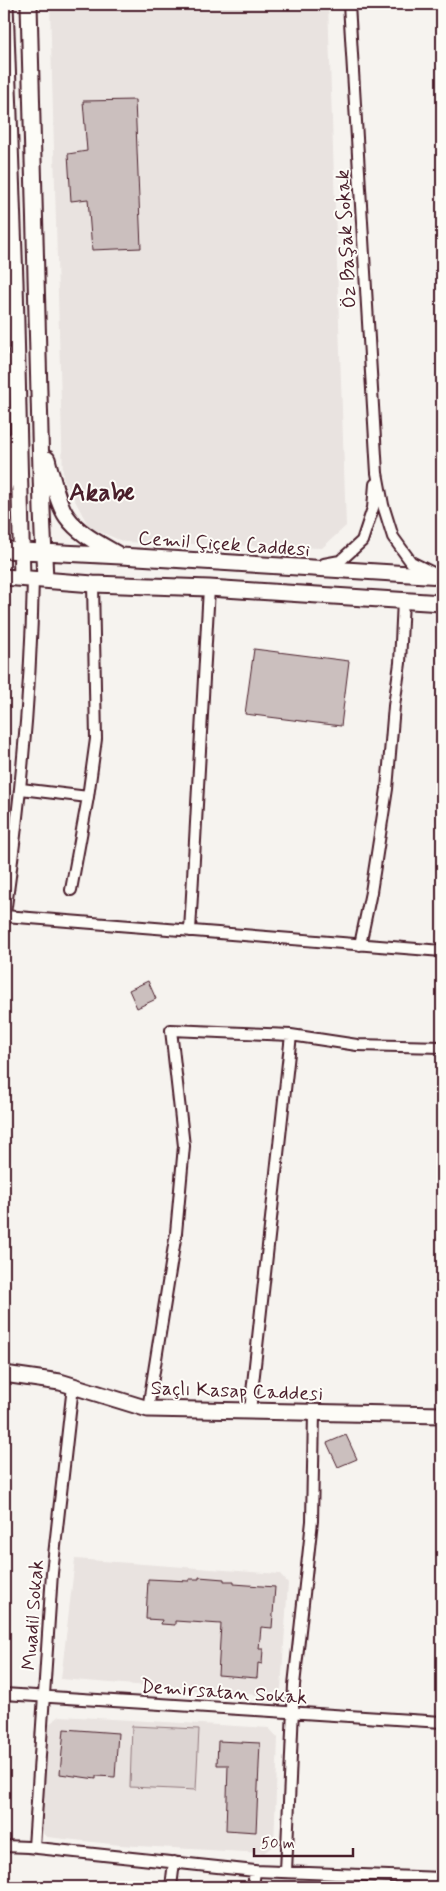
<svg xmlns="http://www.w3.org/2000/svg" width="446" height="1891" font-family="Mynerve,sans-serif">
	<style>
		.built { fill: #e9e3e0 }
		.green { fill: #dcd4d2; stroke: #937a7e }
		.building { fill: #cbbfbe; stroke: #4a1f2b }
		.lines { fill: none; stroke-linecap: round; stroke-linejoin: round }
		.street-casing { stroke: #4a1f2b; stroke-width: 14 }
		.secondary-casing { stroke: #4a1f2b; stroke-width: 19 }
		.street { stroke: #fdfcf7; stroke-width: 10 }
		.secondary { stroke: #fdfcf7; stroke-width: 15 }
		.labels { text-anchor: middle; stroke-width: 4; stroke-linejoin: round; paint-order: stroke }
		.street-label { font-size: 20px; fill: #4a1f2b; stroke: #fdfcf7 }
		.district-label { font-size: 25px; font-weight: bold; fill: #4a1f2b; stroke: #fdfcf7 }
	</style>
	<rect width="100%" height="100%" fill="#f6f3ef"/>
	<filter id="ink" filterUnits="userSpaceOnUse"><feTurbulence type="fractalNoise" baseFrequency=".02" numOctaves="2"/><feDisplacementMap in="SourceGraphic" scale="10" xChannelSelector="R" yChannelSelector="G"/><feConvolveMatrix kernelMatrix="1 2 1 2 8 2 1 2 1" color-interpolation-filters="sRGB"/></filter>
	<g filter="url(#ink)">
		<path class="built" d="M 50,4 L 328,4 L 346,526 L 322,548 L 124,542 L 89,527 L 63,478 Z
			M 75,1559 L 280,1574 L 288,1583 L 281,1689 L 271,1696 L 61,1679 Z
			M 60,1716 L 269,1728 L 278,1738 L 274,1845 L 264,1853 L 120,1845 L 47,1837 L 43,1834 L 40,1825 L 49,1724 Z"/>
		<path class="green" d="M 132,1726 L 199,1729 L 196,1790 L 130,1787 Z"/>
		<path class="building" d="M 135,100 L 141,248 L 92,250 L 88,199 L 71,201 L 68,154 L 87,151 L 83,101 Z
			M 254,649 L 349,661 L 341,726 L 245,714 Z
			M 148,981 L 156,999 L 137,1008 L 129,990 Z
			M 346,1435 L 357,1459 L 338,1467 L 327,1443 Z
			M 199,1577 L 224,1579 L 224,1581 L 234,1581 L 234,1584 L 275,1587 L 272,1628 L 261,1627 L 259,1649 L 263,1649 L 262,1664 L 258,1663 L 257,1678 L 218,1675 L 221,1624 L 175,1621 L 175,1625 L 161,1624 L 162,1620 L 146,1619 L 148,1579 L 189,1581 L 189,1579 L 199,1579 Z
			M 64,1729 L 118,1733 L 115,1777 L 96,1776 L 96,1779 L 60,1774 Z
			M 218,1741 L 260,1743 L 256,1832 L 226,1830 L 228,1765 L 217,1765 Z"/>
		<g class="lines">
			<defs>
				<path id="street" d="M 349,4 L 377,473 L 383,505 L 393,537 L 411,562 L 433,573
					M 324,564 L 340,561 L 362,541 L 373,508 L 375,484
					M 21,789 L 88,797
					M 71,890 L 88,797 L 96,739 L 93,584
					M 5,916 L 442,951
					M 4,921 C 20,807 31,694 33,579
					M 190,931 L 209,588
					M 360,945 L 371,892 L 387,789 L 394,706 L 400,663 L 403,600
					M 148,1409 L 176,1233 L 184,1146 L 171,1030 L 291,1035 L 357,1045 L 442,1047
					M 250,1411 L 291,1035
					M 4,1694 L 442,1722
					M 4,1846 L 28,1847 L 255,1871 L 442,1878
					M 34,1847 L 52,1573 L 73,1386
					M 286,1872 L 294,1685 L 312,1521 L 314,1413
					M 171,1887 L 174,1862
					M 253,1887 L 255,1871"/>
				<path id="secondary" d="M 5,4 L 15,282 L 22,578
					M 29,4 L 42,510 L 45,580
					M 47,459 C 51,474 58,505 67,517 C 79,534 100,544 117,554
					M 4,489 L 14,440
					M 4,550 L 121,556 L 442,576
					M 4,577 L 93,584 L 209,588 L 442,603
					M 4,1374 L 60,1382 L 148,1409 L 442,1415"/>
			</defs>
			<use href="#street" class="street-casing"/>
			<use href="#secondary" class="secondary-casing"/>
			<use href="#street" class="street"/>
			<use href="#secondary" class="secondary"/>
		</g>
	</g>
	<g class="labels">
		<g class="street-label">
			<text transform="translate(345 239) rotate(-93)" y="7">Öz Başak Sokak</text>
			<text transform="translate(224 543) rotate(4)" y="7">Cemil Çiçek Caddesi</text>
			<text transform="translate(237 1390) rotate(2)" y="7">Saçlı Kasap Caddesi</text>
			<text transform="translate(32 1615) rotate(-86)" y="7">Muadil Sokak</text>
			<text transform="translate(224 1691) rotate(4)" y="7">Demirsatan Sokak</text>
		</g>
		<g class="district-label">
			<text x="102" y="500">Akabe</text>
		</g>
	</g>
	<rect width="446" height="1891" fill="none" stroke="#fdfcf7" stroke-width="20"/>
	<rect x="10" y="10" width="426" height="1871" fill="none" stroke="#4a1f2b" stroke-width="2" filter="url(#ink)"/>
	<path d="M254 1848v8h99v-8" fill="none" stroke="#4a1f2b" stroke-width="2.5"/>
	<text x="261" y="1848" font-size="15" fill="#4a1f2b" stroke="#fdfcf7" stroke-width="4" paint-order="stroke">50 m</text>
</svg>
